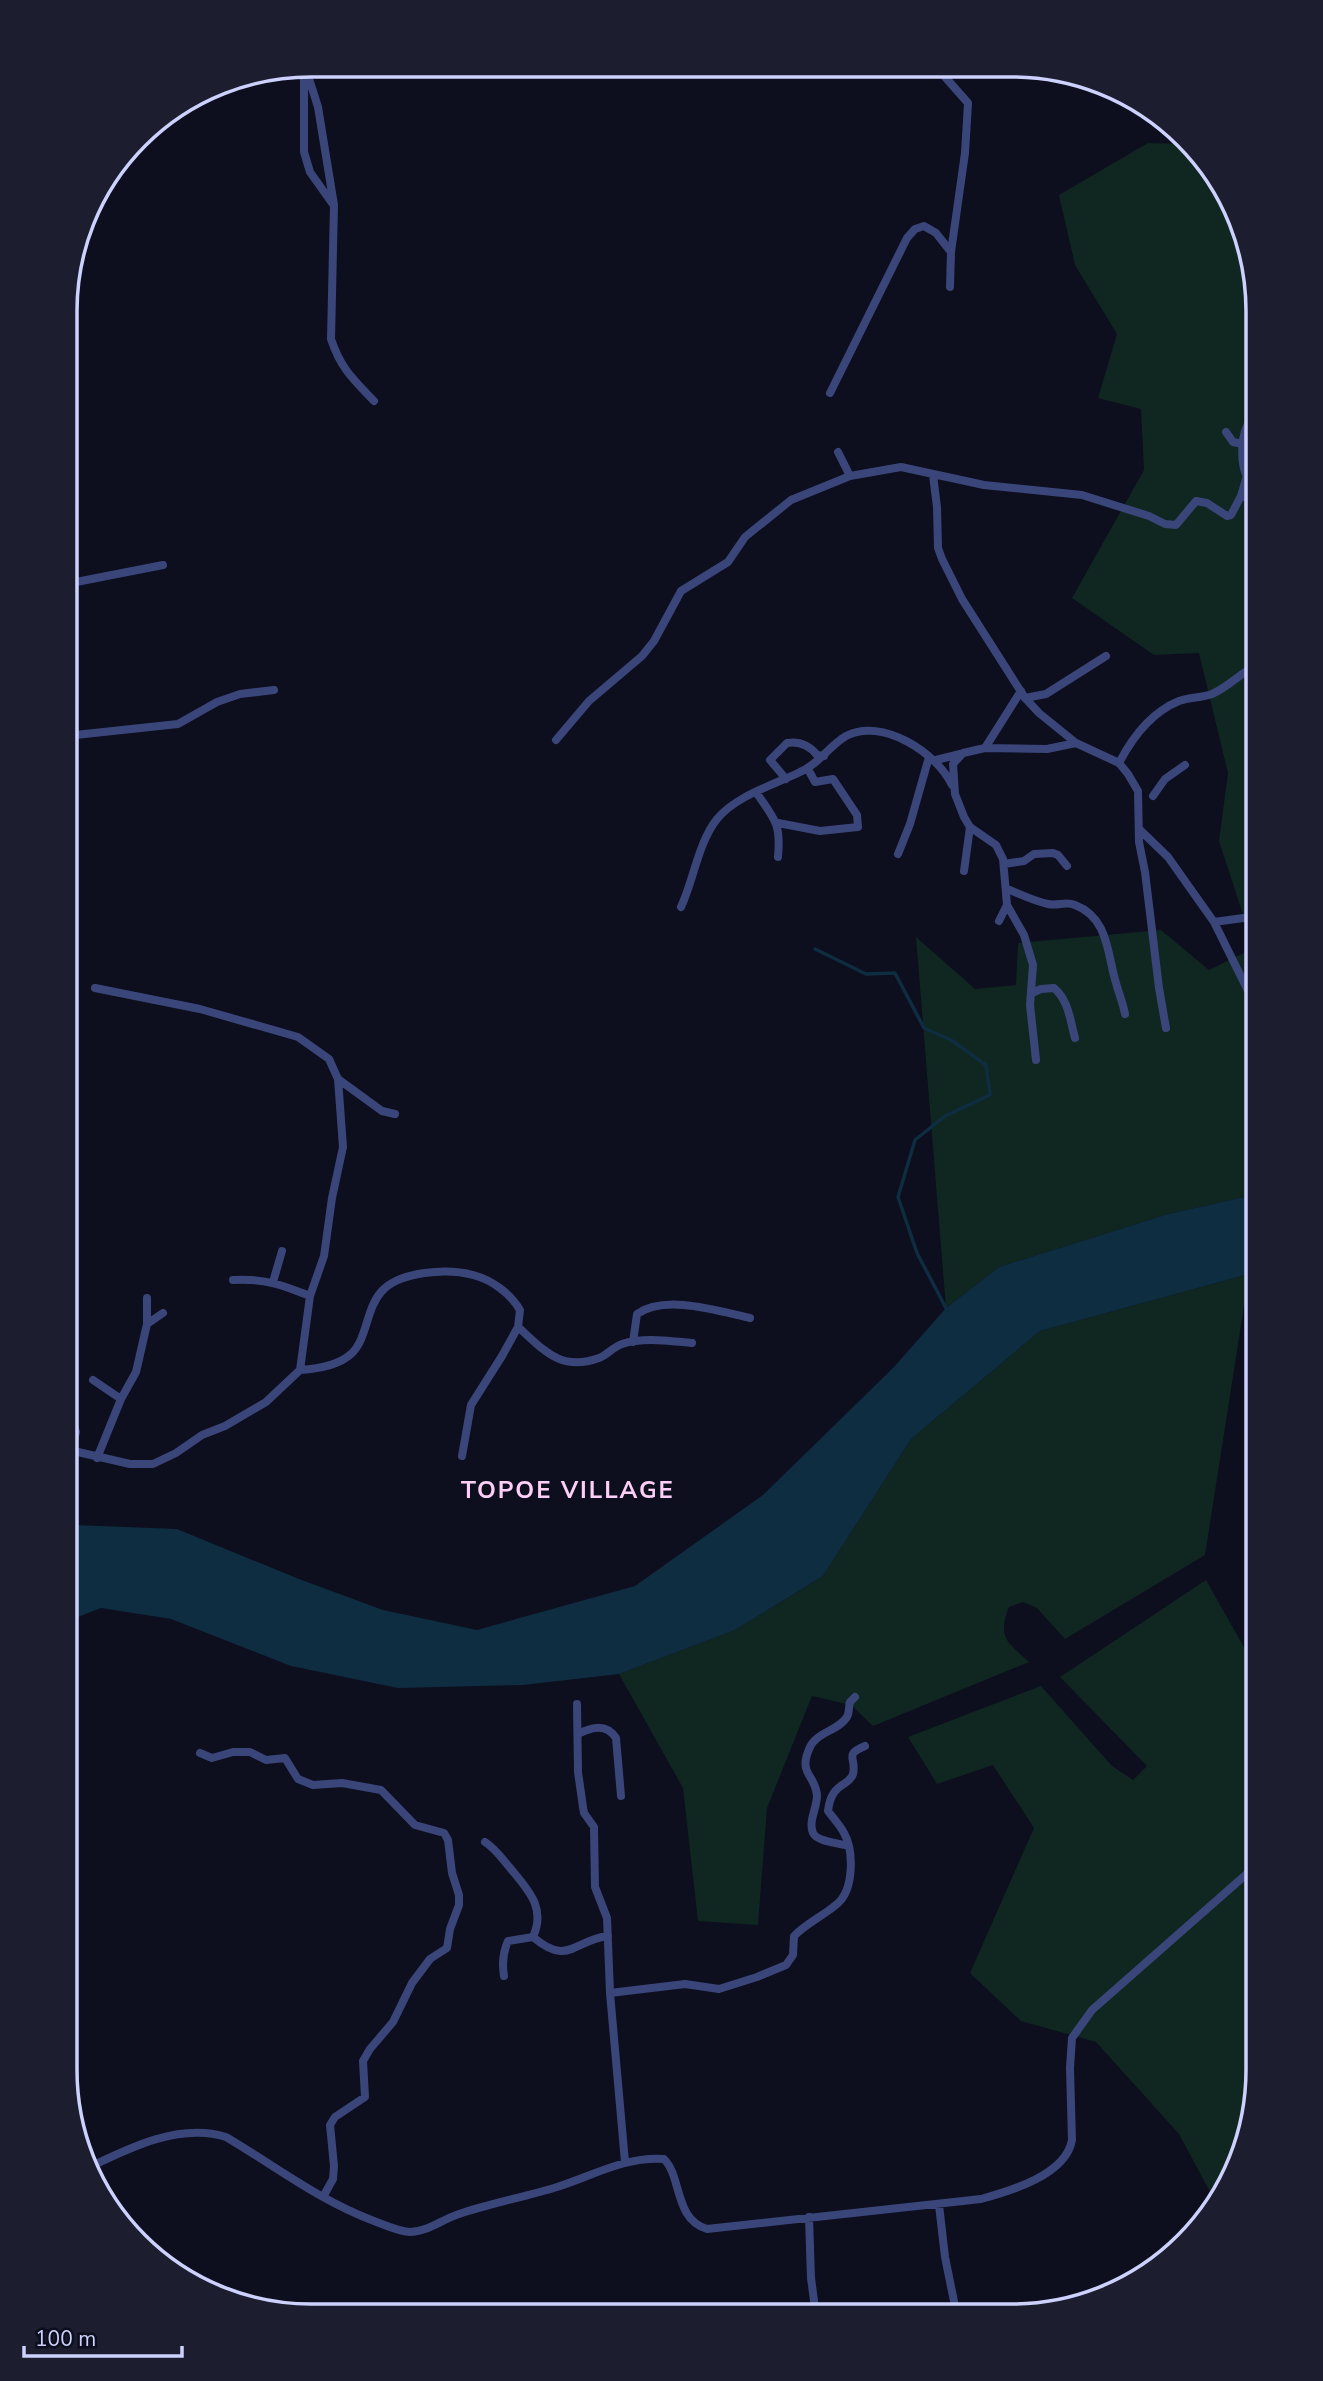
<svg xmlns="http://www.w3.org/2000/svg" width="1323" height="2381" font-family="'Nunito Sans',sans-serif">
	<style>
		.green { fill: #102721 }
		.water { fill: #0e2d41 }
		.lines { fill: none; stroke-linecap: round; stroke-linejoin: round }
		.stream { stroke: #0e2d41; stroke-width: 3.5 }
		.street { stroke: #3a467a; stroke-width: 8 }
		.labels { text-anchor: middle; stroke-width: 5; stroke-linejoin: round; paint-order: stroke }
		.district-label { font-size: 24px; font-weight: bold; letter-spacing: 2px; fill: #fdcef6; stroke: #0d0e1e }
		.rim { fill: none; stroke: #ccd1fd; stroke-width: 3.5 }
	</style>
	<rect width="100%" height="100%" fill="#0d0e1e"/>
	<path class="green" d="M 1148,143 L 1186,144 L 1245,231 L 1258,311 L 1258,1194 L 1168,1214 L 999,1267 L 946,1308 L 916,937 L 975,989 L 1016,985 L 1018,943 L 1161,930 L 1209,970 L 1254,948 L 1219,841 L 1228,773 L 1199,653 L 1154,655 L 1072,598 L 1144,470 L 1141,409 L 1098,398 L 1117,334 L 1075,265 L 1059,195 Z
		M 1249,1274 L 1205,1555 L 1065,1639 L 1037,1608 L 1023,1602 L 1009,1607 C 997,1638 1007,1642 1029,1662 L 873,1726 L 851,1705 L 812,1696 L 767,1808 L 758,1925 L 698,1921 L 683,1788 L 619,1674 L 735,1630 L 823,1576 L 911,1439 L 1040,1331 Z
		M 1206,1580 L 1258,1672 L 1258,2087 L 1245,2150 L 1216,2203 L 1179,2134 L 1096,2042 L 1021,2021 L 970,1973 L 1034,1828 L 993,1765 L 937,1784 L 908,1737 L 1041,1686 L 1112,1766 L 1133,1780 L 1147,1766 L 1060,1677 Z"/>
	<path class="water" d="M 1258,1194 L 1258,1274 L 1249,1274 L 1040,1331 L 911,1439 L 823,1576 L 735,1630 L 619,1674 L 523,1685 L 398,1688 L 291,1666 L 171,1619 L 101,1608 L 65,1622 L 65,1528 L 74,1525 L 177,1529 L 299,1579 L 383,1610 L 477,1630 L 635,1586 L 763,1495 L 894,1367 L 946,1308 L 999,1267 L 1168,1214 Z"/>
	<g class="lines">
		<path class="stream" d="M 815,949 L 866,974 L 895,973 L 924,1028 L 951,1040 L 986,1065 L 990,1095 L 945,1116 L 915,1140 L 898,1197 L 917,1253 L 947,1310"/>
		<path class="street" d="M 305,66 L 318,107 L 334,205 L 331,339 C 341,369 353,379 374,401
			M 938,69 L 968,103 L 965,153 L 951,252 L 950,287
			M 304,73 L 304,152 L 310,172 L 332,203
			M 830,393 L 907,238 L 915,229 L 924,226 L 936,233 L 951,252
			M 1226,432 L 1233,442 L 1243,444
			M 838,452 L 850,476
			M 933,475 L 937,507 L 938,548 L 942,559 L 962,599 L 1025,698 L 1039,713 L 1076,743
			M 1247,477 C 1240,463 1240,431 1252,419 L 1258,419
			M 1241,496 L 1258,500
			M 66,584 L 163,565
			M 1025,698 L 1046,694 L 1106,656
			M 66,736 L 178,724 L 217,702 L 240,694 L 274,690
			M 556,740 L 589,701 L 642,656 L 654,641 L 681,591 L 728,562 L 745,537 L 791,500 L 850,476 L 901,467 L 984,485 L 1082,495 L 1149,516 L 1165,524 L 1176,525 L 1196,501 L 1207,503 L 1227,516 L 1231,515 L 1241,496 L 1254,451 L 1258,447
			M 985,748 L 1021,691
			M 936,760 L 960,754
			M 1119,763 C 1132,738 1152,712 1179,701 C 1190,697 1201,698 1212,694 C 1228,687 1242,672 1258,664
			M 786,779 L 770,760 L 787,743 C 800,741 809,745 817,755 L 824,756
			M 756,792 C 775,820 781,823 778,857
			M 1153,796 L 1165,779 L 1185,765
			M 778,823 L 820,831 L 858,827 L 857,815 L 833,779 L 815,782 L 808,769
			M 1139,829 L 1168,857 L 1214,922 L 1258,916
			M 898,854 L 910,824 L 929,757
			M 1004,864 L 1024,861 L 1034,854 L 1053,853 L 1058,855 L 1067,866
			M 964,871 L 970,827
			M 1007,889 C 1020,894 1034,901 1048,904 C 1058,906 1066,901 1075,905 C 1109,918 1107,954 1116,983 C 1119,994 1123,1003 1125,1014
			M 681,907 C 694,879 698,843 717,819 C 737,795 774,785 800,772 C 819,764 829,746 846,736 C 882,717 937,753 952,785
			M 66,909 L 68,909
			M 999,921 L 1007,905
			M 1214,922 L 1258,1011
			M 95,988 L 200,1009 L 298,1037 L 329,1059 L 338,1079 L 343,1147 L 332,1198 L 324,1256 L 310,1296 L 300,1370
			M 1032,993 L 1041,989 L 1054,988 C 1069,1001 1070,1020 1075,1038
			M 1036,1060 L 1030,1005 L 1033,965 L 1024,935 L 1007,905 L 1003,859 L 996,845 L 970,827 L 964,817 L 955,794 L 953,764 L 963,753 L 985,748 L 1047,749 L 1076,743 L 1119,763 L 1128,774 L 1138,791 L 1139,842 L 1145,872 L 1159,988 L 1166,1028
			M 338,1079 L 382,1111 L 395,1114
			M 233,1280 C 264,1278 282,1285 310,1296
			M 273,1282 L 282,1251
			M 147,1324 L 147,1298
			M 518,1327 C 544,1350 560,1372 599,1358 C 607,1355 613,1347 622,1344 C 644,1337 669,1341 692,1343
			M 66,1335 L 67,1325
			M 633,1342 L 637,1314 C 665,1294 718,1311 750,1318
			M 93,1380 L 121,1399
			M 66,1400 L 76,1432 L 72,1450
			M 65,1449 L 130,1464 L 153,1464 L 176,1453 L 202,1435 L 225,1426 L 266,1402 L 300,1370 C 316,1369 339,1365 351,1354 C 367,1340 366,1309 381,1292 C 399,1271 448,1268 473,1275 C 492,1280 510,1293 520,1310 L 518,1327 L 502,1356 L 471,1405 L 462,1456
			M 97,1458 L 121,1399 L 136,1372 L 147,1324 L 163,1313
			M 577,1704 L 578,1772 L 583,1807 L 584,1813 L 594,1827 L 595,1887 L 607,1918 L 610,1993 L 625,2162
			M 578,1734 C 592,1727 606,1723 616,1738 L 621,1796
			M 200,1753 L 212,1758 L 233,1752 L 250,1752 L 266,1760 L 285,1758 L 298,1779 L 313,1785 L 342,1783 L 381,1790 L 415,1825 L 444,1833 L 448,1840 L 452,1873 L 459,1895 L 459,1905 L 450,1929 L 447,1948 L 430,1959 L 412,1983 L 393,2022 L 370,2049 L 363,2061 L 365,2097 L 335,2117 L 330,2125 L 334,2166 L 333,2179 L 323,2197
			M 485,1842 C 497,1850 502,1859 511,1869 C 529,1891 546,1908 533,1937
			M 848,1846 C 840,1843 817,1842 813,1833 C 808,1821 817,1808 817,1796 C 816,1774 797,1775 810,1747 C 817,1732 838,1731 847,1717 C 850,1712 848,1708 850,1702 L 855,1697
			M 504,1976 C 502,1964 503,1952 508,1941 L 533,1937 C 568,1967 574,1940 608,1936
			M 610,1993 L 685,1984 L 719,1989 L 757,1977 L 786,1965 L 793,1955 L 794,1936 C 807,1923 823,1916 837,1904 C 854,1890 854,1851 844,1833 C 840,1825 833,1818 828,1811 C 831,1782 849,1787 853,1774 C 857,1758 843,1755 865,1746
			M 90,2167 C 131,2147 180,2123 226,2137 C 275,2166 320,2201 374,2221 C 385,2225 397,2231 410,2232 C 427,2232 443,2219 459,2214 C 491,2203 525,2197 557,2187 C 592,2176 626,2156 664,2159 C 682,2177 674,2219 707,2229 L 981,2199 C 1010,2191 1066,2175 1072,2140 L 1070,2068 L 1072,2038 L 1092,2010 L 1258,1864
			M 939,2205 L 945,2257 L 957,2316
			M 809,2217 L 811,2278 L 816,2316"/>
	</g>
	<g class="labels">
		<g class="district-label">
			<text x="568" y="1498">TOPOE VILLAGE</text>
		</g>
	</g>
	<path d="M0 0H1323V2381H0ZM311 77H1012A234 234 0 0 1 1246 311V2070A234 234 0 0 1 1012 2304H311A234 234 0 0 1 77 2070V311A234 234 0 0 1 311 77Z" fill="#1c1e30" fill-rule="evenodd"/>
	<path class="rim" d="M311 77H1012A234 234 0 0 1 1246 311V2070A234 234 0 0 1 1012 2304H311A234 234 0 0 1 77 2070V311A234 234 0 0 1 311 77Z"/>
	<path d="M24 2346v10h158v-10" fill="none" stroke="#ccd1fd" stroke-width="3.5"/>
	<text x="35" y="2346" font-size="21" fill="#ccd1fd" stroke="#0d0e1e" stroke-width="5" paint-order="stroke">100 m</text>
</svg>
